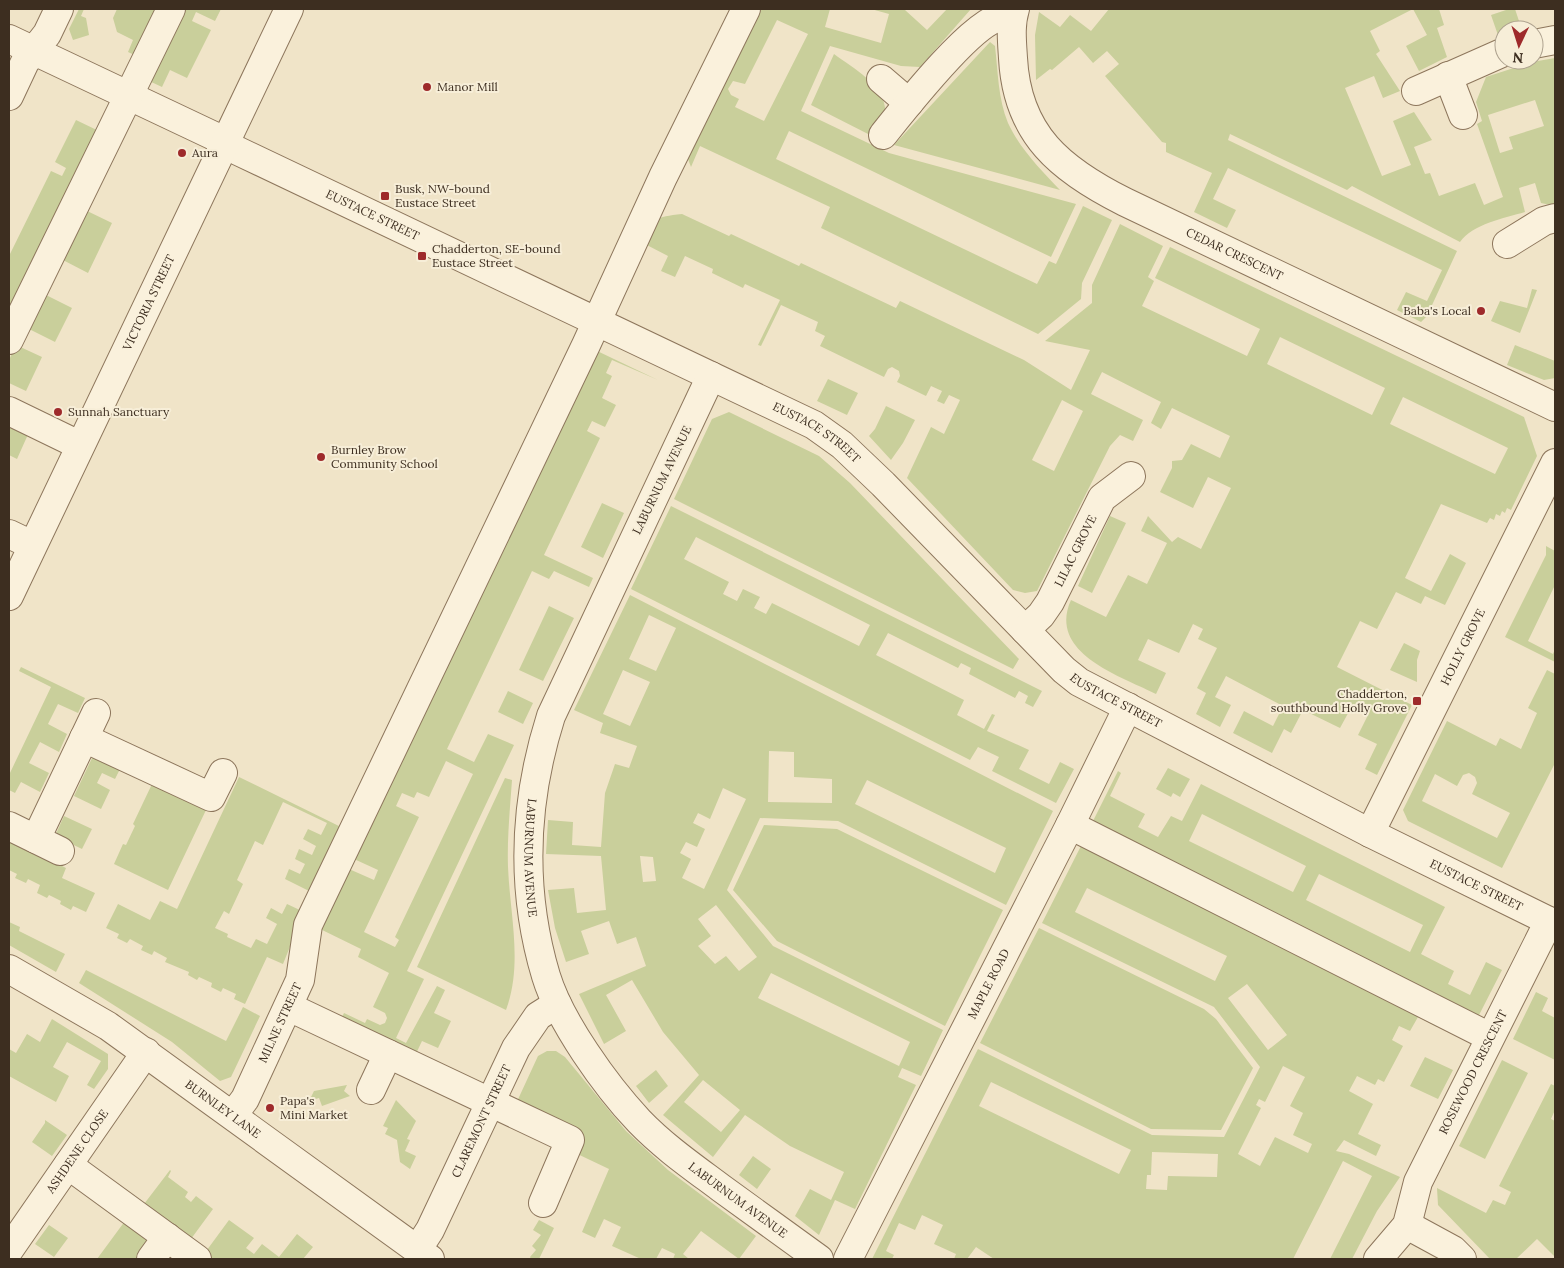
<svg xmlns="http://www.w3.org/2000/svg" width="1564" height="1268" font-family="Lora,serif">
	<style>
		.green { fill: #c9cf9b; fill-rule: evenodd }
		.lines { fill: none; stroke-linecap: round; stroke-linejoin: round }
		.minor-casing { stroke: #8d765c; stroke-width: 30 }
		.minor { stroke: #faf1dc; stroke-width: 28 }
		.poi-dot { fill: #9e2a2b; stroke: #f7eed8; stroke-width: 2 }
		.labels { text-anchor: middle; stroke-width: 4; stroke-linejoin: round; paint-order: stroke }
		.poi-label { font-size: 12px; fill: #3d2e20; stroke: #f7eed8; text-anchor: start }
		.street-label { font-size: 12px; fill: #3d2e20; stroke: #f7eed8 }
	</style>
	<rect width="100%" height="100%" fill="#f0e4c8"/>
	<path class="green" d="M 79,9 L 84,9 L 81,16 L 86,18 L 89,35 L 73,40 L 69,29 Z
		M 117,9 L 164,9 L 141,58 L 128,52 L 133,40 L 117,32 L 113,18 Z
		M 180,9 L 221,9 L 215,21 L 196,12 L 192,21 L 211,30 L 187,78 L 170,70 L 162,87 L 147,80 Z
		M 756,9 L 830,9 L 825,27 L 881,43 L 889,14 L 871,9 L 906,9 L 905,10 L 927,30 L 947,9 L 971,9 L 920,67 L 901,66 L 830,46 L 801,111 L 889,153 L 1076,204 L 1051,257 L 789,131 L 776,159 L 1037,284 L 1049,261 L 1056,264 L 1083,206 L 1112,220 L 1082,283 L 1081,299 L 1038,334 L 821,228 L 830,207 L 700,146 L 691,167 L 686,154 ZM 777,20 L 808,34 L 764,121 L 735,107 L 739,99 L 731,95 L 728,89 L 733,81 L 745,84 Z
		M 1109,9 L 1439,9 L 1444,25 L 1437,28 L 1447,57 L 1419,71 L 1406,46 L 1427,35 L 1413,9 L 1370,31 L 1380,51 L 1376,54 L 1400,91 L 1383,98 L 1374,76 L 1345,88 L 1382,176 L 1411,165 L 1393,121 L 1414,112 L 1432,140 L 1414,147 L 1425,174 L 1430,173 L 1439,196 L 1475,183 L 1484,205 L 1503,197 L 1477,124 L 1482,121 L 1476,102 L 1486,77 L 1532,62 L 1555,58 L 1555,206 L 1541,203 L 1535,183 L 1519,188 L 1525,212 C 1504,218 1473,224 1460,242 L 1352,186 L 1347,190 L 1230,134 L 1228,140 L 1457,251 L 1427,316 L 1421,322 L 1397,310 L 1406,292 L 1427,301 L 1442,270 L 1228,168 L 1213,199 L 1236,210 L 1227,228 L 1194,212 L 1212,173 L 1166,152 L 1166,143 L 1162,142 L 1105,76 L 1119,64 L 1107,51 L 1093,63 L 1079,47 L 1052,70 L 1050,69 L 1036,80 L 1035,35 L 1039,12 L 1060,27 L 1070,15 L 1091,31 ZM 1535,100 L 1544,126 L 1509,137 L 1513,149 L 1500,153 L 1488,115 Z
		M 1509,9 L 1515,9 L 1522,30 L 1504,30 L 1504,37 L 1499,38 L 1491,15 Z
		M 990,42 L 995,46 C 998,71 998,99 1008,123 C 1020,149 1041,170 1060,190 L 894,145 Z
		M 834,54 C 854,69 889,87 885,116 C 884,123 876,130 872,136 L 811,105 Z
		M 76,120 L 103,133 L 9,326 L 9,256 L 51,171 L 62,176 L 66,168 L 55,162 Z
		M 83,209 L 112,223 L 88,273 L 59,258 Z
		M 682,214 L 729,236 L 731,234 L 799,266 L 801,263 L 896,308 L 900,301 L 1024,360 L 1071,390 L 1090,350 L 1045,341 L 1092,303 L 1092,285 L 1120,224 L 1163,246 L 1148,277 L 1154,281 L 1142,306 L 1247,356 L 1260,329 L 1155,278 L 1170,247 L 1524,417 L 1537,456 L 1511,510 L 1507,508 L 1505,513 L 1502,511 L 1500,516 L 1496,514 L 1494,520 L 1490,518 L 1487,523 L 1441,504 L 1405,578 L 1431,591 L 1450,554 L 1466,563 L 1445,605 L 1425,596 L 1421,604 L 1396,592 L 1377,629 L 1360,621 L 1337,667 L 1412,705 L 1377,775 L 1365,769 L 1377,744 L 1358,735 L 1368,715 L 1352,706 L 1340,728 L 1303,710 L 1291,733 L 1284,729 L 1272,753 L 1233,733 L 1244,711 L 1273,726 L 1283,706 L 1226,676 L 1215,697 L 1231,705 L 1220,727 L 1196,714 L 1206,693 L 1197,688 L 1217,648 L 1198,639 L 1203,629 L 1193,624 L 1179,653 L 1148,639 L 1138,660 L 1166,673 L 1156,694 C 1120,676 1047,653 1071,600 L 1106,617 L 1128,575 L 1147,584 L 1167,543 L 1141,531 L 1148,516 L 1172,542 L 1178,537 L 1201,549 L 1231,488 L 1208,477 L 1193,508 L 1160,492 L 1172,468 L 1172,461 L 1182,460 L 1191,444 L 1220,458 L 1230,436 L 1172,408 L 1161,429 L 1151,423 L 1161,402 L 1102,372 L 1091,394 L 1143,420 L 1133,441 L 1120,435 L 1110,446 L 1037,591 L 1025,593 L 1013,590 L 907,478 L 931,427 L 944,434 L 960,400 L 949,395 L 944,404 L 937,401 L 942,391 L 931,386 L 926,396 L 897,382 L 900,376 L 899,371 L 892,367 L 888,369 L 884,377 L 820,346 L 825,336 L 815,331 L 818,322 L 781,305 L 761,346 L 758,345 L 780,300 L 745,284 L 743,288 L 712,273 L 713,269 L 685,256 L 675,277 L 661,271 L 668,256 L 641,242 C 653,218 655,217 682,214 ZM 1280,337 L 1385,388 L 1372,415 L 1267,364 ZM 1403,397 L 1508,448 L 1495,474 L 1390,424 ZM 1062,400 L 1083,411 L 1054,471 L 1032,460 Z
		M 1532,289 L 1537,290 L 1520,333 L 1491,321 L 1500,301 L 1527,308 Z
		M 42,293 L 72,308 L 55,342 L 25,327 Z
		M 16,345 L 42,357 L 26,391 L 9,383 L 9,360 Z
		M 1515,345 L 1555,361 L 1555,378 L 1544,380 L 1507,365 Z
		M 593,349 L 658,380 L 612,360 L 606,373 L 612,376 L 602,398 L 616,405 L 605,427 L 592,421 L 587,431 L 600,438 L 544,555 L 593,578 L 589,587 L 554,571 L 549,579 L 532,571 L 447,749 L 474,762 L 488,734 L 514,745 L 407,971 L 424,979 L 396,1038 L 406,1043 L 437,986 L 445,990 L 434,1013 L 451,1021 L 438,1048 L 422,1041 L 413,1060 L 339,1023 L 344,1013 L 365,1023 L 367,1019 L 380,1025 L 385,1023 L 387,1018 L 385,1013 L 373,1007 L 389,973 L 358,957 L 361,949 L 316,927 L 349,869 L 374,880 L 378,870 L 354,859 ZM 446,761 L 473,774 L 395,937 L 399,940 L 395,947 L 364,932 L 419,817 L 396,806 L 402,793 L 414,798 L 417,792 L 429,797 Z
		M 828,379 L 858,393 L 847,415 L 817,401 Z
		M 886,406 L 915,420 L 903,443 L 891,460 L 869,436 L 875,429 Z
		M 729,412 L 819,456 L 850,483 L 1019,659 L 1013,669 L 674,499 L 712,419 Z
		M 9,419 L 30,430 L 17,459 L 9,455 Z
		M 602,503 L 624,513 L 603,558 L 581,547 Z
		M 671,506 L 1042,691 L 1033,707 L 1025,703 L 1028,696 L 1019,691 L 1015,698 L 969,674 L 971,668 L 961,663 L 958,668 L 888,633 L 876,655 L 964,700 L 957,715 L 984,729 L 992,714 L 995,715 L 987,731 L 1029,750 L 1019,769 L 1049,784 L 1060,762 L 1074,769 L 1056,803 L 992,771 L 999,757 L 978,747 L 970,760 L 631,589 ZM 696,537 L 870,625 L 859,646 L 772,603 L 766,614 L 754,608 L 760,597 L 743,589 L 737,601 L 723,594 L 729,582 L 684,559 Z
		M 1110,516 L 1126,523 L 1092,593 L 1078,586 Z
		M 1546,546 L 1555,551 L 1555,585 L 1528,641 L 1553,654 L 1555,649 L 1555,662 L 1505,637 L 1546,555 Z
		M 630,595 L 1053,811 L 1006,905 L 838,821 L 760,818 L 727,890 L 773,946 L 943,1030 L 921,1076 L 902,1068 L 898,1077 L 916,1085 L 855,1209 L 835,1200 L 819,1235 L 795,1216 L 810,1189 L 831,1200 L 844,1172 L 790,1146 L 745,1115 L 713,1157 L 663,1115 L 699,1075 L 663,1032 L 632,980 L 606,995 L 626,1031 L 604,1044 L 579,994 L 646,966 L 636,937 L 617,944 L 609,921 L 581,931 L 589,954 L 566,962 L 555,928 L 548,890 L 574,888 L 577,913 L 606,910 L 601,856 L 546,854 L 548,820 L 573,822 L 572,845 L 601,847 L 605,793 L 615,764 L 629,768 L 637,746 L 600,733 L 603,723 L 574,710 ZM 649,615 L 676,628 L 656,671 L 629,659 ZM 623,670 L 650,682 L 630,726 L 603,714 ZM 769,751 L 794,752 L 794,777 L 832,779 L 832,803 L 768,802 ZM 867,780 L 1006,848 L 995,873 L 855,804 ZM 723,788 L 746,799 L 704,889 L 682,878 L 691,859 L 680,853 L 686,842 L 697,847 L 705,829 L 693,823 L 698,813 L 710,819 ZM 640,856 L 653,857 L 656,881 L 643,882 ZM 716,905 L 757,957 L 739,971 L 726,956 L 715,964 L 698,946 L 711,936 L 698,919 ZM 771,973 L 910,1042 L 899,1066 L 758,998 ZM 703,1080 L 740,1110 L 721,1132 L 684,1102 Z
		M 549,606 L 574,618 L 543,681 L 519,670 Z
		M 1404,643 L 1420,651 L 1417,660 L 1417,682 L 1390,670 Z
		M 21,667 L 85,698 L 78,713 L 58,704 L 48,724 L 67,734 L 59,752 L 40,742 L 29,763 L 49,773 L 40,792 L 21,782 L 15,793 L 9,790 L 9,775 L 51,687 L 19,671 Z
		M 1547,670 L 1555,674 L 1555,763 L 1502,868 L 1408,821 L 1403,810 L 1447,721 L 1496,746 L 1500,738 L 1521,749 L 1537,713 L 1528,708 ZM 1469,773 L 1475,777 L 1477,783 L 1472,794 L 1510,813 L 1497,838 L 1422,801 L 1435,774 L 1457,786 L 1463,775 Z
		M 508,691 L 533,703 L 523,724 L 498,712 Z
		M 93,756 L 120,769 L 115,779 L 102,773 L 97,783 L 110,790 L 101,809 L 74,796 Z
		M 1168,768 L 1190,779 L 1180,797 L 1173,793 L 1171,797 L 1156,789 Z
		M 1118,771 L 1121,773 L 1110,796 L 1145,814 L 1138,827 L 1158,837 L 1171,816 L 1182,821 L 1201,784 L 1445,907 L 1421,954 L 1454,971 L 1448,984 L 1470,995 L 1486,962 L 1502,970 L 1477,1019 L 1097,831 L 1093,821 ZM 1202,814 L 1306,866 L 1293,892 L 1189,841 ZM 1319,874 L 1423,925 L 1410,952 L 1306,900 Z
		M 239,777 L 345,829 L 313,893 L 285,879 L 289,869 L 300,874 L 305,864 L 295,859 L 299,849 L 312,855 L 316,846 L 303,839 L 308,829 L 321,835 L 327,823 L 283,802 L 263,845 L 255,841 L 237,880 L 243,884 L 229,914 L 224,911 L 215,928 L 228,934 L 227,937 L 251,948 L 256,939 L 267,944 L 277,924 L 266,918 L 271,908 L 282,914 L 287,904 L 304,912 L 283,964 L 267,957 L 245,1004 L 234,999 L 236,994 L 223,988 L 221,992 L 211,987 L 212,983 L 199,977 L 197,980 L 188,975 L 189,972 L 165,962 L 167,958 L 154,951 L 152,955 L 141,950 L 143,946 L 130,939 L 127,943 L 117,938 L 119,934 L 106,928 L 118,904 L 150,920 L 160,901 L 177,909 Z
		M 505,778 L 512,780 C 510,809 507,838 508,867 C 510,915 523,964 506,1010 L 417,967 Z
		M 152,784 L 206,810 L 168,890 L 114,864 L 123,844 L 126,845 L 135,826 L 133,824 Z
		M 64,816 L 92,829 L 82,849 L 55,836 Z
		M 764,825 L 837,829 L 1003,910 L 945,1026 L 777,941 L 733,890 Z
		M 9,840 L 66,868 L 62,878 L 95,893 L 86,912 L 73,906 L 71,910 L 60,904 L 61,901 L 49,895 L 47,898 L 37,893 L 40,885 L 28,879 L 26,883 L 15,878 L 17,874 L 9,870 Z
		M 1083,842 L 1317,966 L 1322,963 L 1440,1021 L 1437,1027 L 1418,1017 L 1410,1031 L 1399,1026 L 1392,1040 L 1403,1046 L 1384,1082 L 1378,1079 L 1375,1085 L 1357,1076 L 1349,1091 L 1373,1104 L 1358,1134 L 1381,1145 L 1376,1156 L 1344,1140 L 1336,1151 L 1349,1154 L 1400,1177 L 1377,1211 L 1352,1259 L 1330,1259 L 1372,1176 L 1343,1161 L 1293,1259 L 994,1259 L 976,1247 L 967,1259 L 954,1259 L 956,1254 L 934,1244 L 943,1225 L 922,1215 L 915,1230 L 899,1223 L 886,1251 L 894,1255 L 892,1259 L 872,1259 L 978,1049 L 1152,1135 L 1224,1137 L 1260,1067 L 1214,1007 L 1042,923 ZM 1087,888 L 1227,956 L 1215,981 L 1075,912 ZM 1247,984 L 1287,1035 L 1268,1050 L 1228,998 ZM 1283,1066 L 1305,1077 L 1290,1106 L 1303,1113 L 1293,1135 L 1312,1144 L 1308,1153 L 1275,1137 L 1260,1166 L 1238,1154 L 1261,1108 L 1256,1105 L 1259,1099 L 1265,1102 ZM 991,1082 L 1131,1150 L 1119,1174 L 979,1106 ZM 1152,1152 L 1218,1154 L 1217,1177 L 1168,1176 L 1167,1190 L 1146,1189 L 1147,1175 L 1151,1175 Z
		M 9,922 L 20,927 L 19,931 L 65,954 L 56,972 L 9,945 Z
		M 1039,928 L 1204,1009 L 1216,1019 L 1253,1068 L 1221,1130 L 1151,1129 L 980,1043 Z
		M 86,970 L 226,1041 L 243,1007 L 260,1016 L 231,1077 L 220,1081 L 172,1042 L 79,983 Z
		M 1536,992 L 1548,998 L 1542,1011 L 1555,1018 L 1555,1060 L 1513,1039 Z
		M 52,1019 L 108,1054 L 108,1069 L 94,1089 L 87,1085 L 101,1061 L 67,1042 L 53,1067 L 69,1076 L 56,1102 L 9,1076 L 9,1049 L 16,1053 L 27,1034 L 40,1042 Z
		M 547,1051 L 556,1051 L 565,1057 L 626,1131 L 668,1170 L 756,1236 L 739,1259 L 701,1231 L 683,1254 L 689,1259 L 673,1259 L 675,1254 L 662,1248 L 656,1259 L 641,1259 L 612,1246 L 621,1227 L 604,1219 L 595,1238 L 582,1232 L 609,1169 L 508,1121 L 538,1056 Z
		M 1425,1057 L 1453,1070 L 1438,1099 L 1410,1086 Z
		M 1502,1060 L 1528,1073 L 1485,1159 L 1459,1146 Z
		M 656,1070 L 668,1086 L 649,1103 L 636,1086 Z
		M 1551,1084 L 1555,1086 L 1555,1110 L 1551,1119 L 1555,1121 L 1555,1257 L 1537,1239 L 1516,1259 L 1490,1259 L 1438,1205 L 1437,1188 L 1486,1213 L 1493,1200 L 1505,1205 L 1511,1192 L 1499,1186 Z
		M 347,1085 L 344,1091 L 350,1096 L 322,1106 L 319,1098 L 309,1101 L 314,1091 Z
		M 396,1100 L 416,1121 L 407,1139 L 410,1140 L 405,1151 L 416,1156 L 410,1169 L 400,1162 L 397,1140 L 385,1134 L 388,1128 L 383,1126 Z
		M 45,1120 L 67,1135 L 52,1156 L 32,1142 L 45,1123 Z
		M 753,1156 L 771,1169 L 757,1189 L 739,1175 Z
		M 170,1170 L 171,1171 L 168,1177 L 188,1192 L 185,1197 L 191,1202 L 196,1196 L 213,1209 L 188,1243 L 141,1208 Z
		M 229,1220 L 254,1238 L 246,1248 L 254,1254 L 262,1244 L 279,1257 L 297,1234 L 313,1247 L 303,1259 L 211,1259 L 204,1254 Z
		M 539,1220 L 554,1228 L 539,1259 L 531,1259 L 530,1257 L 536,1250 L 532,1246 L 541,1235 L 533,1230 Z
		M 125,1221 L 147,1234 L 147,1242 L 141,1259 L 97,1259 Z
		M 49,1225 L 68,1238 L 54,1257 L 35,1244 Z"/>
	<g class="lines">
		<defs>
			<g id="minor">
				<path id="s1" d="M 1015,9 C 1010,25 1012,42 1013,58 C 1017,135 1061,170 1125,202 L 1555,407"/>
				<path id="s2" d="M 9,39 L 214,136 L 238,151 L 814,425 L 842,445 L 883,484 L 1064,670 L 1079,682 L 1370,833 L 1555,924"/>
				<path d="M 1534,44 L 1555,40"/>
				<path d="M 1448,76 L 1463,115"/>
				<path d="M 881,79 L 909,103"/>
				<path d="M 1416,91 L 1504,52"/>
				<path d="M 9,96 L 25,62 L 47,34 L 59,9"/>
				<path d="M 883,135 C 903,110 972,22 1001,17 C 1004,17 1009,17 1012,18"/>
				<path d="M 1507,244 L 1544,221 L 1555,218"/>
				<path d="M 9,340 L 171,9"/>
				<path id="s3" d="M 711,376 L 551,716 C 524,801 520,889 546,976 C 560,1022 606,1086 639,1121 C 664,1147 693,1167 721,1188 C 754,1212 786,1235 819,1259"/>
				<path d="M 9,411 L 79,445"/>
				<path d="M 9,534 L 32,545"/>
				<path id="s4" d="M 9,596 L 289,9"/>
				<path id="s5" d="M 1025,630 L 1041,615 L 1050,602 L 1102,498 L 1131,476"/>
				<path d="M 84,738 L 211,797 L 223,773"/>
				<path d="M 1070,825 L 1490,1037"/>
				<path d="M 9,826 L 60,851"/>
				<path id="s6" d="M 1370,833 L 1555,463"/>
				<path d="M 36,839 L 96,713"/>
				<path id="s7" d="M 9,969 L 108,1026 L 430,1259"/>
				<path d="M 289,1007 L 570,1140 L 543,1203"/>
				<path d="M 371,1090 L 388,1054"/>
				<path id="s8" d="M 233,1115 L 245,1099 L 300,980 L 308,925 L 586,345 L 663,177 L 746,9"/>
				<path d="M 68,1165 L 197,1259"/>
				<path d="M 1407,1225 L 1453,1250 L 1462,1259"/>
				<path id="s9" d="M 9,1250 L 146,1052"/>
				<path id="s10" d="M 417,1250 L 430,1230 L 516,1048 L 538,1016 L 557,1004"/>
				<path d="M 151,1259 L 167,1237"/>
				<path id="s11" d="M 848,1259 L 1070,825 L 1128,707"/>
				<path id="s12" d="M 1378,1259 L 1407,1225 L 1418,1182 L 1549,921"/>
			</g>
		</defs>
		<use href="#minor" class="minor-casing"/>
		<use href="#minor" class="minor"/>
	</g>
	<g class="poi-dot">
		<circle cx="427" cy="87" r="5"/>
		<circle cx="182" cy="153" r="5"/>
		<rect x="380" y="191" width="10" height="10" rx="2.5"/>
		<rect x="417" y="251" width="10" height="10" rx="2.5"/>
		<circle cx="1481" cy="311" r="5"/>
		<circle cx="58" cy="412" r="5"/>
		<circle cx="321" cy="457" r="5"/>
		<rect x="1412" y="696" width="10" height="10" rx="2.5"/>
		<circle cx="270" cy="1108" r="5"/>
	</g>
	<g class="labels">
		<g class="poi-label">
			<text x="437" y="91">Manor Mill</text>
			<text x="192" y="157">Aura</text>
			<text x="395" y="193">Busk, NW-bound<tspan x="395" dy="14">Eustace Street</tspan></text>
			<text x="432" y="253">Chadderton, SE-bound<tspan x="432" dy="14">Eustace Street</tspan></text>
			<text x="1471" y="315" text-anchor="end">Baba's Local</text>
			<text x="68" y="416">Sunnah Sanctuary</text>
			<text x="331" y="454">Burnley Brow<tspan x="331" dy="14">Community School</tspan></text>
			<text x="1407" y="698" text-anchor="end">Chadderton,<tspan x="1407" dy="14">southbound Holly Grove</tspan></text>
			<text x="280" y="1105">Papa's<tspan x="280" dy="14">Mini Market</tspan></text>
		</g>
		<g class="street-label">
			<text dy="4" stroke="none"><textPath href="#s2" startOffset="404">EUSTACE STREET</textPath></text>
			<text dy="4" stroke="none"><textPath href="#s1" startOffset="364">CEDAR CRESCENT</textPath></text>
			<text dy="4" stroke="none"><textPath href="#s4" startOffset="325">VICTORIA STREET</textPath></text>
			<text dy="4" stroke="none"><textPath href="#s2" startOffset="899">EUSTACE STREET</textPath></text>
			<text transform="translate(662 480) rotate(-64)" y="4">LABURNUM AVENUE</text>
			<text dy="4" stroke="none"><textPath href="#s5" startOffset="95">LILAC GROVE</textPath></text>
			<text dy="4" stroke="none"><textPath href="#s6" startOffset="208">HOLLY GROVE</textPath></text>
			<text dy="4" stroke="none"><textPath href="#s2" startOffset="1304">EUSTACE STREET</textPath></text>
			<text dy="4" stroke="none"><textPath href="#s3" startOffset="520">LABURNUM AVENUE</textPath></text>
			<text dy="4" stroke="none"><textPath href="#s2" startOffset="1709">EUSTACE STREET</textPath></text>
			<text dy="4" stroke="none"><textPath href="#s11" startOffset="309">MAPLE ROAD</textPath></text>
			<text dy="4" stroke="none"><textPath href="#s8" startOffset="104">MILNE STREET</textPath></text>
			<text dy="4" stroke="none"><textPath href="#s12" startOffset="212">ROSEWOOD CRESCENT</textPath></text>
			<text dy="4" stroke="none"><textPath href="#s7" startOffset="256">BURNLEY LANE</textPath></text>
			<text dy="4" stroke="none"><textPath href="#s10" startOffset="144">CLAREMONT STREET</textPath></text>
			<text dy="4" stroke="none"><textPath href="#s9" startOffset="120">ASHDENE CLOSE</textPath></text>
			<text dy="4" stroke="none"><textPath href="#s3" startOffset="940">LABURNUM AVENUE</textPath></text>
		</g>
	</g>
	<rect width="1564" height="1268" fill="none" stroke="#3d2e20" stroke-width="20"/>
	<g transform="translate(1519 45) rotate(184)"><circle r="24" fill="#f7eed8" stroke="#ada18e"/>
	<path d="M0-4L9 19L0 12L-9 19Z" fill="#9e2a2b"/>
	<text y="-8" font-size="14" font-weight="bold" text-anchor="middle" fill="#3d2e20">N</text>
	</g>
</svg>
